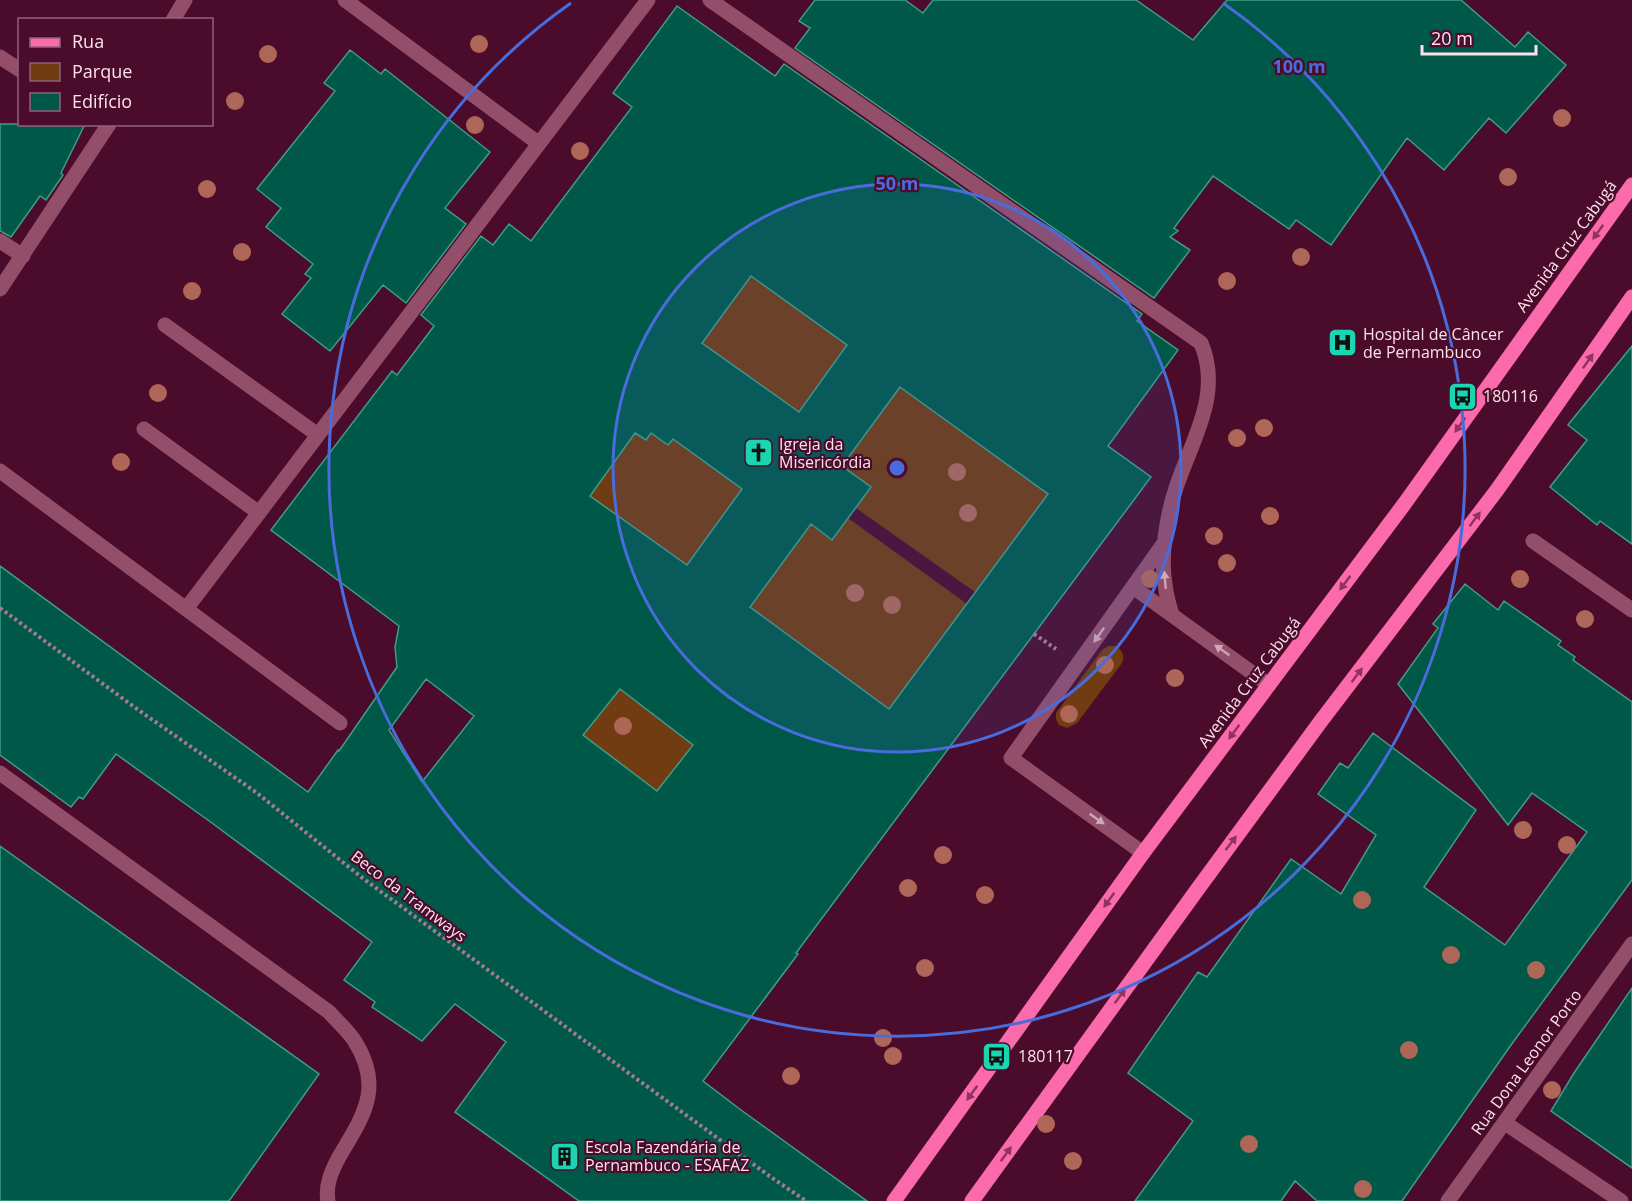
<svg xmlns="http://www.w3.org/2000/svg" width="1632" height="1201" font-family="'Open Sans',sans-serif">
	<style>
		.green { fill: #713c11 }
		.building { fill: #005848; stroke: #3c9e87; stroke-width: 1.5; fill-rule: evenodd }
		.lines { fill: none; stroke-linecap: round; stroke-linejoin: round }
		.path { stroke: #a77b8f; stroke-width: 4; stroke-dasharray: 3 3; stroke-linecap: butt }
		.minor { stroke: #934e6a; stroke-width: 15 }
		.major { stroke: #fb6bab; stroke-width: 15 }
		.tree { fill: #ad6657 }
		.oneway { fill: #91325f }
		.oneway2 { fill: #d1a7b7 }
		.ring { fill: none; stroke: #496cdc; stroke-width: 3 }
		.labels { text-anchor: middle; stroke-width: 4.5; stroke-linejoin: round; paint-order: stroke }
		.street-label { font-size: 16px; fill: #fbe2ea; stroke: #4b0c2c }
		.poi-label { font-size: 16px; fill: #fbe2ea; stroke: #4b0c2c; text-anchor: start }
		.centre { fill: #496cdc; stroke: #4b0c2c; stroke-width: 3 }
		.ring-label { font-size: 18px; text-anchor: middle; font-weight: bold; fill: #496cdc; stroke: #4b0c2c; stroke-width: 4.5; stroke-linejoin: round; paint-order: stroke }
	</style>
	<rect width="100%" height="100%" fill="#4b0c2c"/>
	<path class="green" d="M 751,276 L 847,345 L 799,412 L 702,343 Z
		M 900,387 L 1048,494 L 975,592 L 856,508 L 871,487 L 842,466 Z
		M 635,433 L 646,440 L 651,433 L 668,445 L 673,439 L 742,489 L 687,565 L 590,496 Z
		M 848,518 L 967,604 L 889,709 L 750,607 L 811,525 L 832,540 Z
		M 1108,646 L 1116,646 C 1123,651 1125,656 1122,663 L 1077,723 L 1067,728 L 1059,725 L 1056,719 L 1056,713 L 1102,650 Z
		M 620,689 L 693,745 L 646,806 L 643,781 L 583,735 Z"/>
	<path class="building" d="M 815,0 L 905,0 L 923,13 L 933,0 L 1136,0 L 1193,40 L 1227,0 L 1461,0 L 1515,47 L 1528,32 L 1566,65 L 1506,133 L 1489,118 L 1444,170 L 1407,138 L 1331,245 L 1296,220 L 1289,229 L 1213,176 L 1174,228 L 1178,231 L 1170,237 L 1190,250 L 1154,298 L 795,48 L 810,28 L 799,21 Z
		M 677,6 L 775,76 L 784,64 L 1142,314 L 1137,321 L 1178,350 L 1108,446 L 1151,477 L 796,953 L 798,954 L 703,1081 L 741,1110 L 867,1201 L 579,1201 L 455,1112 L 506,1042 L 455,1004 L 422,1041 L 372,1007 L 375,1002 L 344,980 L 372,942 L 212,823 L 116,754 L 83,799 L 79,797 L 71,807 L 0,755 L 0,566 L 308,792 L 338,750 L 339,751 L 397,667 L 395,647 L 399,626 L 271,530 L 392,371 L 397,375 L 434,326 L 421,315 L 481,236 L 493,245 L 509,224 L 531,241 L 632,107 L 613,93 ZM 751,276 L 847,345 L 799,412 L 702,343 ZM 900,387 L 1048,494 L 889,709 L 750,607 L 811,524 L 832,540 L 871,487 L 842,466 ZM 635,433 L 646,440 L 651,433 L 668,445 L 673,439 L 742,489 L 687,565 L 590,496 ZM 426,679 L 474,716 L 422,782 L 389,730 ZM 620,689 L 693,745 L 657,791 L 583,735 Z
		M 350,50 L 381,74 L 385,69 L 490,152 L 445,208 L 466,224 L 406,303 L 383,285 L 330,351 L 282,314 L 311,278 L 305,274 L 313,264 L 266,227 L 281,208 L 257,189 L 335,91 L 324,83 Z
		M 0,124 L 85,124 L 61,173 L 63,175 L 46,200 L 40,196 L 11,237 L 0,231 Z
		M 1632,346 L 1632,544 L 1600,521 L 1597,525 L 1550,487 L 1587,440 L 1568,425 Z
		M 1465,584 L 1498,610 L 1504,601 L 1561,641 L 1558,645 L 1575,657 L 1573,660 L 1632,702 L 1632,880 L 1511,1045 L 1402,1201 L 1317,1201 L 1295,1181 L 1281,1201 L 1135,1201 L 1193,1121 L 1128,1073 L 1198,972 L 1207,977 L 1291,859 L 1341,894 L 1376,835 L 1318,794 L 1340,763 L 1348,768 L 1373,733 L 1476,810 L 1424,887 L 1505,945 L 1587,832 L 1532,793 L 1508,825 L 1398,684 L 1438,628 L 1433,624 Z
		M 0,846 L 319,1074 L 229,1201 L 0,1201 Z
		M 1632,988 L 1632,1168 L 1551,1111 L 1574,1073 Z"/>
	<g class="lines">
		<path class="path" d="M 0,608 L 137,709 L 257,793 L 365,880 L 768,1175 L 806,1201
			M 1034,634 L 1056,649"/>
		<path class="minor" d="M 345,0 L 538,143
			M 710,0 L 1201,343 C 1223,395 1191,441 1176,488 C 1167,515 1160,556 1165,584 C 1166,594 1169,605 1172,615
			M 173,20 L 185,0
			M 0,57 L 20,70
			M 0,241 L 23,256
			M 0,289 L 109,124
			M 165,325 L 318,435
			M 144,429 L 259,513
			M 0,471 L 340,723
			M 1533,541 L 1632,610
			M 1133,587 L 1269,685
			M 186,609 L 648,0
			M 0,773 L 329,1012 C 337,1021 347,1030 354,1040 C 384,1087 364,1115 339,1157 C 332,1170 325,1185 328,1201
			M 1143,853 L 1011,758 L 1164,543
			M 1505,1123 L 1621,1201
			M 1448,1201 L 1632,944"/>
		<path class="major" d="M 894,1201 L 1143,853 L 1405,503 L 1632,185
			M 972,1201 L 1197,890 L 1321,721 L 1497,490 L 1632,297"/>
	</g>
	<g class="tree">
		<circle cx="479" cy="44" r="9"/>
		<circle cx="268" cy="54" r="9"/>
		<circle cx="235" cy="101" r="9"/>
		<circle cx="1562" cy="118" r="9"/>
		<circle cx="475" cy="125" r="9"/>
		<circle cx="580" cy="151" r="9"/>
		<circle cx="1508" cy="177" r="9"/>
		<circle cx="207" cy="189" r="9"/>
		<circle cx="242" cy="252" r="9"/>
		<circle cx="1301" cy="257" r="9"/>
		<circle cx="1227" cy="281" r="9"/>
		<circle cx="192" cy="291" r="9"/>
		<circle cx="158" cy="393" r="9"/>
		<circle cx="1264" cy="428" r="9"/>
		<circle cx="1237" cy="438" r="9"/>
		<circle cx="121" cy="462" r="9"/>
		<circle cx="957" cy="472" r="9"/>
		<circle cx="968" cy="513" r="9"/>
		<circle cx="1270" cy="516" r="9"/>
		<circle cx="1214" cy="536" r="9"/>
		<circle cx="1227" cy="563" r="9"/>
		<circle cx="1150" cy="579" r="9"/>
		<circle cx="1520" cy="579" r="9"/>
		<circle cx="855" cy="593" r="9"/>
		<circle cx="892" cy="605" r="9"/>
		<circle cx="1585" cy="619" r="9"/>
		<circle cx="1105" cy="665" r="9"/>
		<circle cx="1175" cy="678" r="9"/>
		<circle cx="1069" cy="714" r="9"/>
		<circle cx="623" cy="726" r="9"/>
		<circle cx="1523" cy="830" r="9"/>
		<circle cx="1567" cy="845" r="9"/>
		<circle cx="943" cy="855" r="9"/>
		<circle cx="908" cy="888" r="9"/>
		<circle cx="985" cy="895" r="9"/>
		<circle cx="1362" cy="900" r="9"/>
		<circle cx="1451" cy="955" r="9"/>
		<circle cx="925" cy="968" r="9"/>
		<circle cx="1536" cy="970" r="9"/>
		<circle cx="883" cy="1038" r="9"/>
		<circle cx="1409" cy="1050" r="9"/>
		<circle cx="893" cy="1056" r="9"/>
		<circle cx="791" cy="1076" r="9"/>
		<circle cx="1552" cy="1090" r="9"/>
		<circle cx="1046" cy="1124" r="9"/>
		<circle cx="1249" cy="1144" r="9"/>
		<circle cx="1073" cy="1161" r="9"/>
		<circle cx="1363" cy="1189" r="9"/>
	</g>
	<defs><path id="oneway-solid" d="M-6-.8H1V-3.2L6.5 0L1 3.2V.8H-6Z" transform="scale(1.5)"/></defs>
	<g class="oneway">
		<use href="#oneway-solid" transform="translate(1598 232) rotate(126)"/>
		<use href="#oneway-solid" transform="translate(1588 361) rotate(-55)"/>
		<use href="#oneway-solid" transform="translate(1460 425) rotate(126)"/>
		<use href="#oneway-solid" transform="translate(1475 519) rotate(-53)"/>
		<use href="#oneway-solid" transform="translate(1345 583) rotate(127)"/>
		<use href="#oneway-solid" transform="translate(1357 675) rotate(-53)"/>
		<use href="#oneway-solid" transform="translate(1234 732) rotate(127)"/>
		<use href="#oneway-solid" transform="translate(1231 843) rotate(-53)"/>
		<use href="#oneway-solid" transform="translate(1109 900) rotate(126)"/>
		<use href="#oneway-solid" transform="translate(1120 996) rotate(-54)"/>
		<use href="#oneway-solid" transform="translate(972 1093) rotate(126)"/>
		<use href="#oneway-solid" transform="translate(1006 1154) rotate(-54)"/>
	</g>
	<g class="oneway2">
		<use href="#oneway-solid" transform="translate(1165 580) rotate(-95)"/>
		<use href="#oneway-solid" transform="translate(1099 635) rotate(125)"/>
		<use href="#oneway-solid" transform="translate(1222 650) rotate(-145)"/>
		<use href="#oneway-solid" transform="translate(1097 819) rotate(35)"/>
	</g>
	<circle cx="897" cy="468" r="284" fill="#496cdc" fill-opacity=".12"/>
	<g class="ring">
		<circle cx="897" cy="468" r="284"/>
		<path d="M1223 3A568 568 0 1 1 571 3"/>
	</g>
	<defs>
		<symbol id="hospital-square" viewBox="-11 -11 22 22"><rect x="-9" y="-9" width="18" height="18" rx="4" fill="#19d5b2" stroke="#4b0c2c"/><path d="M-5-5h3v3.5h4V-5h3V5h-3V1.5h-4V5h-3Z" fill="#111"/></symbol>
		<symbol id="bus-square" viewBox="-11 -11 22 22"><rect x="-9" y="-9" width="18" height="18" rx="4" fill="#19d5b2" stroke="#4b0c2c"/><path d="M-5-6H5V4H4V6H2V4H-2V6H-4V4H-5ZM-3.5-4V0h7V-4ZM-3.5 1.2v1.5H-2V1.2ZM2 1.2v1.5H3.5V1.2Z" fill="#111"/></symbol>
		<symbol id="church-square" viewBox="-11 -11 22 22"><rect x="-9" y="-9" width="18" height="18" rx="4" fill="#19d5b2" stroke="#4b0c2c"/><path d="M-1.2-6h2.4v3.5h3.3v2.4h-3.3V6h-2.4V-.1h-3.3v-2.4h3.3Z" fill="#111"/></symbol>
		<symbol id="building-square" viewBox="-11 -11 22 22"><rect x="-9" y="-9" width="18" height="18" rx="4" fill="#19d5b2" stroke="#4b0c2c"/><path d="M-4-6H4V6H1V3H-1V6H-4ZM-2.5-4.3h1.7v1.8h-1.7ZM.8-4.3h1.7v1.8H.8ZM-2.5-1h1.7V.8h-1.7ZM.8-1h1.7V.8H.8Z" fill="#111"/></symbol>
	</defs>
	<g fill-rule="evenodd">
		<use href="#hospital-square" x="1326" y="326" width="33" height="33"/>
		<use href="#bus-square" x="1446" y="380" width="33" height="33"/>
		<use href="#church-square" x="742" y="436" width="33" height="33"/>
		<use href="#bus-square" x="980" y="1040" width="33" height="33"/>
		<use href="#building-square" x="548" y="1140" width="33" height="33"/>
	</g>
	<g class="labels">
		<g class="street-label">
			<text transform="translate(1566 246) rotate(-54)" y="6">Avenida Cruz Cabugá</text>
			<text transform="translate(1249 682) rotate(-53)" y="6">Avenida Cruz Cabugá</text>
			<text transform="translate(409 896) rotate(37)" y="6">Beco da Tramways</text>
			<text transform="translate(1526 1062) rotate(-54)" y="6">Rua Dona Leonor Porto</text>
		</g>
		<g class="poi-label">
			<text x="1363" y="340">Hospital de Câncer<tspan x="1363" dy="18">de Pernambuco</tspan></text>
			<text x="1483" y="402">180116</text>
			<text x="779" y="450">Igreja da<tspan x="779" dy="18">Misericórdia</tspan></text>
			<text x="1018" y="1062">180117</text>
			<text x="585" y="1153">Escola Fazendária de<tspan x="585" dy="18">Pernambuco - ESAFAZ</tspan></text>
		</g>
	</g>
	<circle cx="897" cy="468" r="9" class="centre"/>
	<g class="ring-label">
		<text x="1299" y="73">100 m</text>
		<text x="897" y="190">50 m</text>
	</g>
	<rect x="18" y="18" width="195" height="108" fill="#4b0c2c" stroke="#916278" stroke-width="1.5"/>
	<rect x="30" y="38" width="30" height="9" fill="#fb6bab" stroke="#916278" stroke-width="1.5"/>
	<text x="72" y="48" font-size="18" fill="#fbe2ea">Rua</text>
	<rect x="30" y="63" width="30" height="18" fill="#713c11" stroke="#916278" stroke-width="1.5"/>
	<text x="72" y="78" font-size="18" fill="#fbe2ea">Parque</text>
	<rect x="30" y="93" width="30" height="18" fill="#005848" stroke="#916278" stroke-width="1.5"/>
	<text x="72" y="108" font-size="18" fill="#fbe2ea">Edifício</text>
	<path d="M1422 45v9h114v-9" fill="none" stroke="#fbe2ea" stroke-width="3"/>
	<text x="1431" y="45" font-size="18" fill="#fbe2ea" stroke="#4b0c2c" stroke-width="4.5" paint-order="stroke">20 m</text>
</svg>
